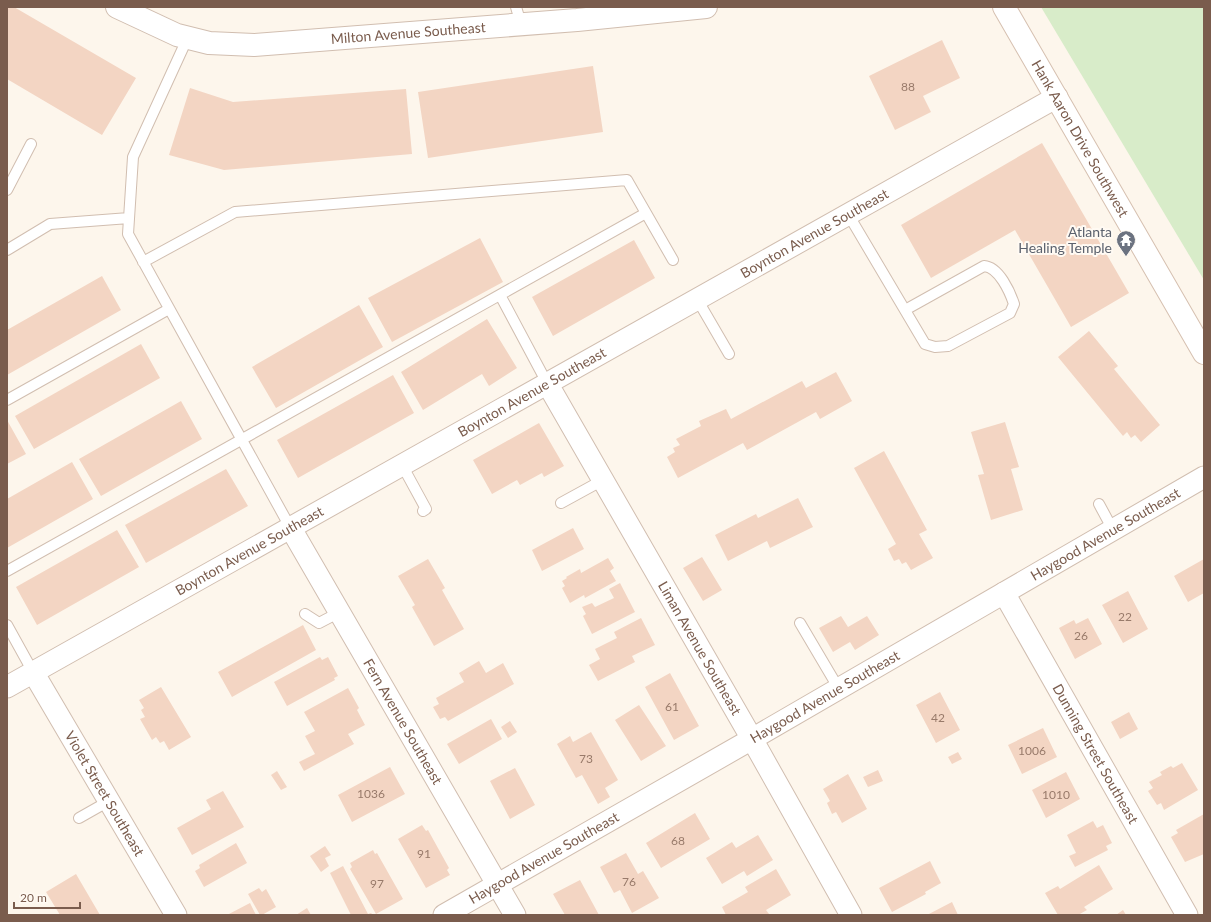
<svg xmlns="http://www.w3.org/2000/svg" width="1211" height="922" font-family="Lato,sans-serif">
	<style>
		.green { fill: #d8ecc9 }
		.building { fill: #f3d5c3 }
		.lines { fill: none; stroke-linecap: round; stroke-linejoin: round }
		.service-casing { stroke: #d1beb0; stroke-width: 12 }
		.minor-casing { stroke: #d1beb0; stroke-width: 23 }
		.tertiary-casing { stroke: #d1beb0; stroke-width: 24 }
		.secondary-casing { stroke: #d6c0b0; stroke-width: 24 }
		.service { stroke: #fff; stroke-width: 10 }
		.minor { stroke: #fff; stroke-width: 21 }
		.tertiary { stroke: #fff; stroke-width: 22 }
		.secondary { stroke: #fff; stroke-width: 22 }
		.labels { text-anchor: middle; stroke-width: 4; stroke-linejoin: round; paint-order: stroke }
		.number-label { font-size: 12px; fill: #987a6a }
		.street-label { font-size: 14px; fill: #7a5c4d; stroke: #fffaf3 }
		.worship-label { font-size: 14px; fill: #5b616d; stroke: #fffaf3; text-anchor: end }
	</style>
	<rect width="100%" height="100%" fill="#fdf6ec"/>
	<path class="green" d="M 1041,7 L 1204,7 L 1204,280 Z"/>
	<path class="building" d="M 7,7 L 14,7 L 136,78 L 102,135 L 7,79 Z
		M 942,40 L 960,78 L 923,96 L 931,112 L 895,130 L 869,76 Z
		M 593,66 L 603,132 L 428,158 L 418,92 Z
		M 190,88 L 233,102 L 406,89 L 412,154 L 224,170 L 169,155 Z
		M 1042,143 L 1129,293 L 1071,327 L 1015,230 L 931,278 L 901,225 Z
		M 480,238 L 503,282 L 392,342 L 368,298 Z
		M 634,240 L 655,278 L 553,336 L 532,297 Z
		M 102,276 L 121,310 L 7,375 L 7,330 Z
		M 359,305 L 383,347 L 276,408 L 252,367 Z
		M 487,319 L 517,368 L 489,386 L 482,374 L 423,410 L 401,372 Z
		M 1089,331 L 1118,366 L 1114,369 L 1160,425 L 1141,442 L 1135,435 L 1131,438 L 1127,432 L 1123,436 L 1058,357 Z
		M 141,344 L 160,378 L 34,449 L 15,416 Z
		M 836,372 L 852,401 L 820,419 L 816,412 L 747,450 L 743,443 L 678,478 L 667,457 L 675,452 L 673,448 L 680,445 L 676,439 L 701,426 L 699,421 L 726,409 L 731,419 L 802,381 L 806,388 Z
		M 393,375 L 414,413 L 298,478 L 277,440 Z
		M 181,401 L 202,439 L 101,496 L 79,459 Z
		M 7,420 L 26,454 L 7,464 Z
		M 1005,422 L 1019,467 L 1011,469 L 1023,510 L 991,520 L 978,475 L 984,474 L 971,432 Z
		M 539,423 L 564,466 L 544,477 L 542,473 L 520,485 L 517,480 L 492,494 L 473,460 Z
		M 884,451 L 927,530 L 919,534 L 933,558 L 911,570 L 906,562 L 902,564 L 899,559 L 894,561 L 888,549 L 896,544 L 854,468 Z
		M 72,462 L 93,499 L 7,548 L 7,499 Z
		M 226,469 L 248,506 L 146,563 L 125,525 Z
		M 798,498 L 813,527 L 770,548 L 767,541 L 728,561 L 715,535 L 756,514 L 758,518 Z
		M 573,528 L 584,549 L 542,571 L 532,550 Z
		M 117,530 L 139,567 L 37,625 L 16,587 Z
		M 702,557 L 722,590 L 703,601 L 683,568 Z
		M 608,558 L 614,568 L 610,571 L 616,581 L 585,598 L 584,595 L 570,603 L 562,588 L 565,586 L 562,581 L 567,578 L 566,577 L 580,569 L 581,573 Z
		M 428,559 L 445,588 L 442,590 L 464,629 L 434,646 L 412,607 L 415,605 L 398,576 Z
		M 1204,559 L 1204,593 L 1188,602 L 1174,576 Z
		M 620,583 L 635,612 L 592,634 L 583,616 L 586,614 L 582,607 L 592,603 L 595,607 L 614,598 L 609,589 Z
		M 1128,591 L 1148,629 L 1123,643 L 1102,605 Z
		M 841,616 L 848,627 L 867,616 L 879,635 L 855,650 L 850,642 L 833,652 L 819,628 Z
		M 641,618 L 655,645 L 632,656 L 635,662 L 598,681 L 589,665 L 600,659 L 595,649 L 617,638 L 614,632 Z
		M 1088,618 L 1102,644 L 1075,659 L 1059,628 L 1074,620 L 1076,624 Z
		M 303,625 L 316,650 L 232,697 L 218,672 Z
		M 320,657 L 322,660 L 328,657 L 338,676 L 334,678 L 335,680 L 287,706 L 274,682 Z
		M 479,661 L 486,673 L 503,663 L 514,684 L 448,721 L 445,717 L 440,719 L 433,707 L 439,704 L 436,698 L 464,682 L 459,673 Z
		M 670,673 L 699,726 L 674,740 L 645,687 Z
		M 161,687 L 191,737 L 169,750 L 164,741 L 160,743 L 156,737 L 152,740 L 140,719 L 145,717 L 141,710 L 144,708 L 139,700 Z
		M 348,688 L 359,708 L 357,710 L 365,725 L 348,734 L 354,744 L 304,771 L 299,762 L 315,754 L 305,736 L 315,731 L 304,712 Z
		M 940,692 L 960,730 L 936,743 L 916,705 Z
		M 639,705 L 666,746 L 641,761 L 615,720 Z
		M 1129,712 L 1138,729 L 1120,739 L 1111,722 Z
		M 491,719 L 502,739 L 459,764 L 447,744 Z
		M 510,721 L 517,732 L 508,738 L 501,727 Z
		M 1043,728 L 1057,757 L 1022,774 L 1008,745 Z
		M 591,732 L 618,780 L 605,788 L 610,797 L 598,804 L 582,775 L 576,778 L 557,744 L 570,736 L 573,742 Z
		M 958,752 L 962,759 L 952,764 L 948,757 Z
		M 1182,763 L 1198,790 L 1164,810 L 1161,803 L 1157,805 L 1148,791 L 1153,788 L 1149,782 L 1162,775 L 1160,772 L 1171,766 L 1173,768 Z
		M 390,767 L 405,794 L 352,822 L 338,795 Z
		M 515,768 L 535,805 L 510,819 L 490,781 Z
		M 878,770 L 883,781 L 868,787 L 863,777 Z
		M 277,771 L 287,787 L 281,790 L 271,775 Z
		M 1066,772 L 1080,799 L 1046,818 L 1032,790 Z
		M 848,774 L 867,809 L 842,823 L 836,812 L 832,814 L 827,803 L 830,801 L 823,789 Z
		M 223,791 L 244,827 L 192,855 L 177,828 L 211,809 L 206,800 Z
		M 695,813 L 710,839 L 661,868 L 646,843 Z
		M 1204,814 L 1204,854 L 1185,862 L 1171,837 L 1178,833 L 1176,830 Z
		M 1093,821 L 1097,828 L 1103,825 L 1112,843 L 1106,846 L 1108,850 L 1075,867 L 1069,856 L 1076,853 L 1067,835 Z
		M 422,825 L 426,831 L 428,830 L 449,868 L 447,870 L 450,875 L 426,888 L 398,839 Z
		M 758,835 L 773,860 L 747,876 L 744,871 L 722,884 L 706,858 L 732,842 L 736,848 Z
		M 236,843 L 247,863 L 204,887 L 195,871 L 200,868 L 199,865 Z
		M 325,846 L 331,855 L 325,858 L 329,866 L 321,872 L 310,856 Z
		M 373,850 L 375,854 L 377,853 L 403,899 L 376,914 L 350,869 L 352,867 L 350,863 Z
		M 626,853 L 638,874 L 643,871 L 659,898 L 632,913 L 620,890 L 614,893 L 600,867 Z
		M 930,861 L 941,883 L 925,892 L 926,894 L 892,912 L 879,888 Z
		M 1099,865 L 1113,889 L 1084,907 L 1087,910 L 1078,915 L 1058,915 L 1045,893 L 1058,886 L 1060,889 Z
		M 343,866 L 368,914 L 371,913 L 373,915 L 351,915 L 330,873 Z
		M 776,869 L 791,895 L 766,910 L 769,914 L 766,915 L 726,915 L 722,907 L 748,892 L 745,887 Z
		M 76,874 L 100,915 L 60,915 L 46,892 Z
		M 580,880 L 599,915 L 565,915 L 553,894 Z
		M 259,888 L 262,892 L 266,889 L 276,907 L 262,915 L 260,915 L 248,894 Z
		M 952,902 L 958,915 L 927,915 Z
		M 250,903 L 256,915 L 227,915 Z
		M 307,908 L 311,915 L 296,915 Z
		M 1123,910 L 1126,915 L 1116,915 Z"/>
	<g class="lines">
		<defs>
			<path id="service" d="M 516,7 L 521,24
				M 188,37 L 133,157 L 128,234 L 290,527
				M 7,190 L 31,144
				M 848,214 L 925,344 L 935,347 L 948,346 L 1010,313 L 1014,304 C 1010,292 999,267 984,266 L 905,310
				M 7,250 L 50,224 L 129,218
				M 143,262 L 235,212 L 627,180 L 673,260
				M 500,295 L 547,383
				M 697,299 L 729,354
				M 7,400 L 169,309
				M 402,465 L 426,509 L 423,511
				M 561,503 L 603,480
				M 1099,504 L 1113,530
				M 7,571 L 646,213
				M 305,614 L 319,623 L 340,612
				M 800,623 L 839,689
				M 7,625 L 33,672
				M 79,818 L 109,801"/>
			<g id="minor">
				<path id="s1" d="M 547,383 L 752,739 L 851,915"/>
				<path id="s2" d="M 290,527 L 515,915"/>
				<path id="s3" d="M 1004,593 L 1187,915"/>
				<path id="s4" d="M 33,672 L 176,915"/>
				<path id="s5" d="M 7,687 L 1057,97"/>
				<path id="s6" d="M 444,915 L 752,739 L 1204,477"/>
			</g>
			<g id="tertiary">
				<path id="s7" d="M 117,7 L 177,35 L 209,43 L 254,45 L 577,20 L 706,7"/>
			</g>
			<g id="secondary">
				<path id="s8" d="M 1004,7 L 1204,353"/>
			</g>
		</defs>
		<use href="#service" class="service-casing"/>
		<use href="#minor" class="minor-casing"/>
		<use href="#tertiary" class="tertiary-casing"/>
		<use href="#secondary" class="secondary-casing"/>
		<use href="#service" class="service"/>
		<use href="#minor" class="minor"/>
		<use href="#tertiary" class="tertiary"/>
		<use href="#secondary" class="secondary"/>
	</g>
	<defs>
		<symbol id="temple-pin" viewBox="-11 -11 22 30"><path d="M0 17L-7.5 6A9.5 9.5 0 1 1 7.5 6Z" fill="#6b7280" stroke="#fffaf3"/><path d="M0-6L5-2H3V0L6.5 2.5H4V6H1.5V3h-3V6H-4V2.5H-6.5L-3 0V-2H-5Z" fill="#fff"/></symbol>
	</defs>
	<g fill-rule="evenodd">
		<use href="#temple-pin" x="1115" y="229" width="22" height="30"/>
	</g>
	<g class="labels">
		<g class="number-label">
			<text x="908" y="91">88</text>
			<text x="1125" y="621">22</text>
			<text x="1081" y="640">26</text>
			<text x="672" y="711">61</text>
			<text x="938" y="722">42</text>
			<text x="1032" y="755">1006</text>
			<text x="586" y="763">73</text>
			<text x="371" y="798">1036</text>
			<text x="1056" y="799">1010</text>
			<text x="678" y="845">68</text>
			<text x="424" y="858">91</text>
			<text x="629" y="886">76</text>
			<text x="377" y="888">97</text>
		</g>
		<g class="street-label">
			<text dy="5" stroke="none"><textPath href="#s7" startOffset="299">Milton Avenue Southeast</textPath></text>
			<text dy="5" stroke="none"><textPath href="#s8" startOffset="152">Hank Aaron Drive Southwest</textPath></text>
			<text dy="5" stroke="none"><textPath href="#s5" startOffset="926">Boynton Avenue Southeast</textPath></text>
			<text dy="5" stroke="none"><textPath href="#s5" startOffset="602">Boynton Avenue Southeast</textPath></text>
			<text dy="5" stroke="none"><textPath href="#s6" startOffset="763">Haygood Avenue Southeast</textPath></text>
			<text dy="5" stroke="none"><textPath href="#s5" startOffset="278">Boynton Avenue Southeast</textPath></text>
			<text dy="5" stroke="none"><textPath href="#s1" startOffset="306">Liman Avenue Southeast</textPath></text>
			<text dy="5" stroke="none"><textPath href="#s6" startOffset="439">Haygood Avenue Southeast</textPath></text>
			<text dy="5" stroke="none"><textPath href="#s2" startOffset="225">Fern Avenue Southeast</textPath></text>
			<text dy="5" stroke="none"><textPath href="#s3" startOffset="185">Dunning Street Southeast</textPath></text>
			<text dy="5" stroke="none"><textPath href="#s4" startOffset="141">Violet Street Southeast</textPath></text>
			<text dy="5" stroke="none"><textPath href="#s6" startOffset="115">Haygood Avenue Southeast</textPath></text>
		</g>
		<g class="worship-label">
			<text x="1112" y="237">Atlanta<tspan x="1112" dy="16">Healing Temple</tspan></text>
		</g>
	</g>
	<rect width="1211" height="922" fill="none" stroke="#7a5c4d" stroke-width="16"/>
	<path d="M14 902v6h66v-6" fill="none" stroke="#7a5c4d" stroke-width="2"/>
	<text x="20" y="902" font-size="12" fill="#7a5c4d" stroke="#fffaf3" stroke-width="3" paint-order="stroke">20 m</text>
</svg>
